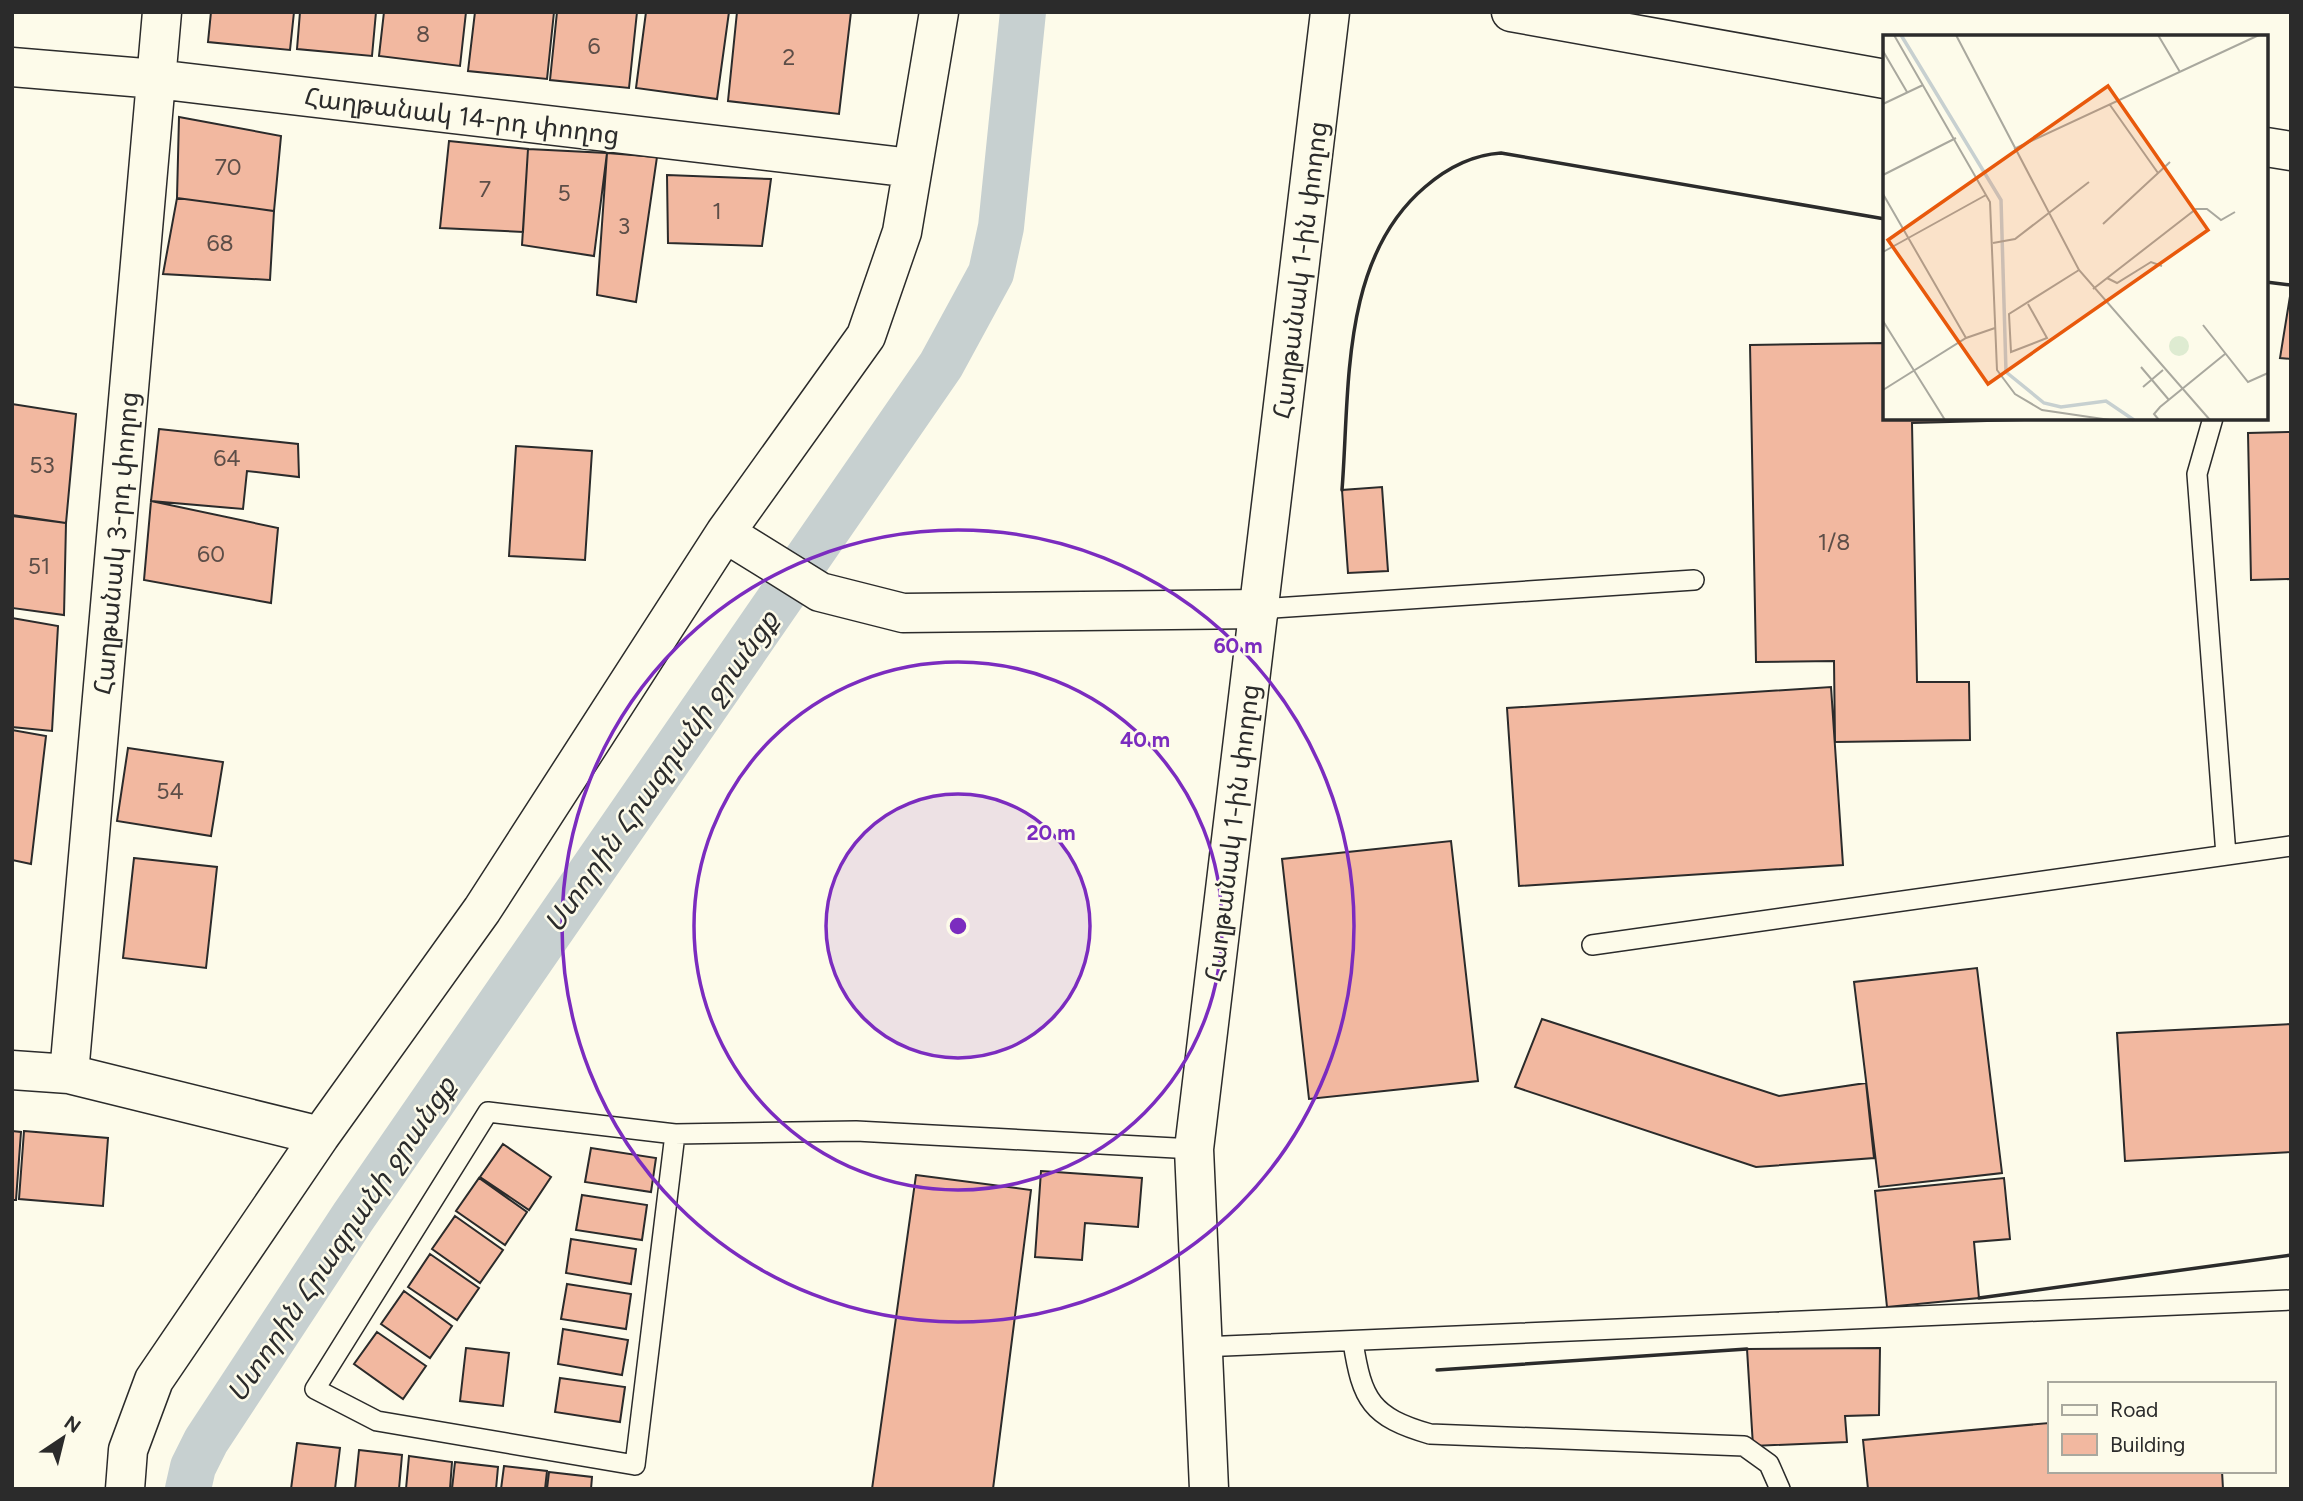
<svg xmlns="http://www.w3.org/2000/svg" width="2303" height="1501" font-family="Figtree,'Noto Sans Armenian',sans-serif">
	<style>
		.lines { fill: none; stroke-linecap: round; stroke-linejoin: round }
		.canal { stroke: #c7d0d0; stroke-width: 46 }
		.building { fill: #f2b8a0; stroke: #2b2b2b; stroke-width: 2 }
		.service-casing { stroke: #2b2b2b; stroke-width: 22 }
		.minor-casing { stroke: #2b2b2b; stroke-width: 41 }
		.tertiary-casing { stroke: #2b2b2b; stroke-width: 41 }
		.secondary-casing { stroke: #2b2b2b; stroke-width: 41 }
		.service { stroke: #fdfbea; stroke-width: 19 }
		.minor { stroke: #fdfbea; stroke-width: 38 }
		.tertiary { stroke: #fdfbea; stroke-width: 38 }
		.secondary { stroke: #fdfbea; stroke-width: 38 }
		.wall { stroke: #2b2b2b; stroke-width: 3.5 }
		.ring { fill: none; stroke: #7b2cbf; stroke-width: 3.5 }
		.labels { text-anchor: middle; stroke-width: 5; stroke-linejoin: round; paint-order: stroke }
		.number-label { font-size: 23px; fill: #5d4e48 }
		.street-label { font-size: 26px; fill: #2b2b2b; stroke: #fdfbea }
		.water-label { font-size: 28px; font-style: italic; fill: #2b2b2b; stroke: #fdfbea }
		.inset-river { fill: none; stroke: #c7d0d0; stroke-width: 3.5 }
		.inset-road { fill: none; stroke: #a9a89e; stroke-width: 2 }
		.view { fill: #e8590c; fill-opacity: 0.15; stroke: #e8590c; stroke-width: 3.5 }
		.inset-edge { fill: none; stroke: #2b2b2b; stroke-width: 3.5 }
		.centre { fill: #7b2cbf; stroke: #fdfbea; stroke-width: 3.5 }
		.ring-label { font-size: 21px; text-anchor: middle; font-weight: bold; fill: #7b2cbf; stroke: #fdfbea; stroke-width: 5; stroke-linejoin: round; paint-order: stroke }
	</style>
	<rect width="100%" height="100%" fill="#fdfbea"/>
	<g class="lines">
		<path class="canal" d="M 188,1489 L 193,1467 L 206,1441 L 353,1217 L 941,365 L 991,273 L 1001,227 L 1023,12"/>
	</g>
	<path class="building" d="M 211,12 L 294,12 L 290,50 L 208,42 Z
		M 300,12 L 376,12 L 372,56 L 297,49 Z
		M 384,12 L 466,12 L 460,66 L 379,56 Z
		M 475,12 L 554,12 L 547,79 L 468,71 Z
		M 557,12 L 637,12 L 629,88 L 550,80 Z
		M 646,12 L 729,12 L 717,99 L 636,88 Z
		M 737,12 L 851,12 L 839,114 L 728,101 Z
		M 179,117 L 281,136 L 274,211 L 177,198 Z
		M 449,141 L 528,149 L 523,232 L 440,228 Z
		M 528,149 L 607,153 L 594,256 L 522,245 Z
		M 607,153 L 657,157 L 636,302 L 597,295 Z
		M 667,175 L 771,179 L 762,246 L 668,243 Z
		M 177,198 L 274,211 L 270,280 L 163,274 Z
		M 2291,290 L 2291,359 L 2280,358 Z
		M 1885,343 L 1885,418 L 2096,418 L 1912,423 L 1917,682 L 1969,682 L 1970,740 L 1835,742 L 1834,661 L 1756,662 L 1750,345 Z
		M 12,404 L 76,414 L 66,523 L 12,515 Z
		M 159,429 L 298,444 L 299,477 L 247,471 L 243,509 L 151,501 Z
		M 2291,432 L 2291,579 L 2251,580 L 2248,433 Z
		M 516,446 L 592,451 L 585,560 L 509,556 Z
		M 1382,487 L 1388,571 L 1348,573 L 1342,490 Z
		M 151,501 L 278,528 L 271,603 L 144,580 Z
		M 12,516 L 66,523 L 64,615 L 12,608 Z
		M 12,618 L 58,626 L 52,731 L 12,727 Z
		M 1831,687 L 1843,865 L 1519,886 L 1507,708 Z
		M 12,730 L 46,736 L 31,864 L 12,860 Z
		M 128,748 L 223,762 L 211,836 L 117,821 Z
		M 1451,841 L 1478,1081 L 1309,1099 L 1282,859 Z
		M 134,858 L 217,867 L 206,968 L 123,958 Z
		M 1977,968 L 2002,1173 L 1879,1187 L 1854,982 Z
		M 1542,1019 L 1779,1096 L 1866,1083 L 1874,1158 L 1756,1167 L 1515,1087 Z
		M 2291,1024 L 2291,1152 L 2125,1161 L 2117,1033 Z
		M 12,1131 L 21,1132 L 16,1200 L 12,1200 Z
		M 24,1131 L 108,1138 L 103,1206 L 19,1199 Z
		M 503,1144 L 551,1177 L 529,1210 L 480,1177 Z
		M 591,1148 L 656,1158 L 651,1192 L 585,1182 Z
		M 1041,1171 L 1142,1178 L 1138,1227 L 1085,1223 L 1082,1260 L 1035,1257 Z
		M 916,1175 L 1031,1190 L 993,1489 L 872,1489 Z
		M 479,1178 L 527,1212 L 505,1245 L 456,1211 Z
		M 2004,1178 L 2010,1239 L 1974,1242 L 1979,1298 L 1887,1307 L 1875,1191 Z
		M 582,1195 L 647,1205 L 642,1240 L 576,1230 Z
		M 455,1216 L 503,1250 L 480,1283 L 432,1249 Z
		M 571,1239 L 636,1249 L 631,1284 L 566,1273 Z
		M 430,1254 L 479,1288 L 457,1320 L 408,1287 Z
		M 567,1284 L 631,1294 L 626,1329 L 561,1319 Z
		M 404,1291 L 452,1326 L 430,1358 L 381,1324 Z
		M 563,1329 L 628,1340 L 622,1375 L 558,1364 Z
		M 377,1332 L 426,1366 L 403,1399 L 354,1364 Z
		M 466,1348 L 509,1353 L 503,1406 L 460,1401 Z
		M 1880,1348 L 1879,1415 L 1845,1416 L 1847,1442 L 1753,1446 L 1747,1349 Z
		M 560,1378 L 625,1387 L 620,1422 L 555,1412 Z
		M 2049,1423 L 2049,1471 L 2222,1471 L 2223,1489 L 1868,1489 L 1863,1440 Z
		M 297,1443 L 340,1448 L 335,1489 L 291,1489 Z
		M 359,1450 L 402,1455 L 399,1489 L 355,1489 Z
		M 409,1456 L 452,1462 L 450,1489 L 406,1489 Z
		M 455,1462 L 498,1467 L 496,1489 L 452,1489 Z
		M 504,1466 L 547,1471 L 545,1489 L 501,1489 Z
		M 549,1472 L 592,1477 L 591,1489 L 547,1489 Z"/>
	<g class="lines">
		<defs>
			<path id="service" d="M 2213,418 L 2197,474 L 2226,855
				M 1260,609 L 1694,580
				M 1592,945 L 2291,846
				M 675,1134 L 635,1465 L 377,1421 L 315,1389 L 488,1112 L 675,1134 L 856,1131 L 1194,1149
				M 1353,1342 C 1362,1400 1371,1417 1430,1434 L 1744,1446 L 1769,1464 L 1780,1489
				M 1201,1347 L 2291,1300"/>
			<path id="minor" d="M 12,67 L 156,79 L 912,168
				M 725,533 L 820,592 L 903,613 L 1260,609
				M 12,1070 L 69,1074 L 320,1136
				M 69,1074 L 162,12
				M 125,1489 L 128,1450 L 154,1380 L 320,1136 L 482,910 L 725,533 L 866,336 L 902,232 L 939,12"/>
			<path id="tertiary" d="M 1511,12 L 1885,79
				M 2266,147 L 2291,151"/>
			<path id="secondary" d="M 1209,1489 L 1194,1149 L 1330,12"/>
		</defs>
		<use href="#service" class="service-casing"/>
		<use href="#minor" class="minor-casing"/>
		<use href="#tertiary" class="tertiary-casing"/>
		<use href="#secondary" class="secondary-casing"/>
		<use href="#service" class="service"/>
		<use href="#minor" class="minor"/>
		<use href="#tertiary" class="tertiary"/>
		<use href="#secondary" class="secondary"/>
		<path class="wall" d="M 2266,282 L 2291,285
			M 1342,490 C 1350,389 1340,259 1425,187 C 1447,168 1471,155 1501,153 L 1885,219
			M 1979,1298 L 2291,1255
			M 1437,1370 L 1747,1349"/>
	</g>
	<circle cx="958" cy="926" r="132" fill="#7b2cbf" fill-opacity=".12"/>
	<g class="ring">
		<circle cx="958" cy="926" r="132"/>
		<circle cx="958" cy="926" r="264"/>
		<circle cx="958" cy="926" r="396"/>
	</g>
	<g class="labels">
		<g class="number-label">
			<text x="423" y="42">8</text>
			<text x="594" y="54">6</text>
			<text x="789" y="65">2</text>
			<text x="228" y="175">70</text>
			<text x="485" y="197">7</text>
			<text x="564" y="201">5</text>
			<text x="717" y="219">1</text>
			<text x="624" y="234">3</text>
			<text x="220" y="251">68</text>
			<text x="227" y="466">64</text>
			<text x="42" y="473">53</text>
			<text x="1834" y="550">1/8</text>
			<text x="211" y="562">60</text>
			<text x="39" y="574">51</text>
			<text x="170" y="799">54</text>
		</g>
		<g class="street-label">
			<text transform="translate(462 116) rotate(7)" y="9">Հաղթանակ 14-րդ փողոց</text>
			<text transform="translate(1300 270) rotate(-83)" y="9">Հաղթանակ 1-ին փողոց</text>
			<text transform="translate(116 543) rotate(-85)" y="9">Հաղթանակ 3-րդ փողոց</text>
			<text transform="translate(1232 833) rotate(-83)" y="9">Հաղթանակ 1-ին փողոց</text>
		</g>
		<g class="water-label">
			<text transform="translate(661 771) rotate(-55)" y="10">Ստորին Հրազդանի ջրանցք</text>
			<text transform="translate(341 1239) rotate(-56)" y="10">Ստորին Հրազդանի ջրանցք</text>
		</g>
	</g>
	<g transform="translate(1883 35)">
		<rect width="385" height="385" fill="#fdfbea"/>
		<path d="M286 311a10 10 0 1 1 20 0a10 10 0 1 1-20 0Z" fill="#deebd1"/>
		<path class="inset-river" d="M 18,0 L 118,165 L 123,337 L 161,368 L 178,372 L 223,366 L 251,385"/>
		<path class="inset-road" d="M 11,0 L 107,167 L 114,335 L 132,359 L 159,375 L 227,385M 73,0 L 196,235 L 327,385M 275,0 L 297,37M 0,16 L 24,57M 0,69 L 40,50M 227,70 L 275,138M 131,114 L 376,0M 0,140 L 73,103M 0,159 L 83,303M 220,189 L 287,127M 110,208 L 132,204 L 206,147M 0,217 L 103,160M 224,243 L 234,248 L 268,227 L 279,231M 210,254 L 313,174 L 324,174 L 338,185 L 352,177M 145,269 L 164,303 L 128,317 L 126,279 L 196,235M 0,286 L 62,385M 320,290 L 365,347 L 385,338M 258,332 L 286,365M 260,352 L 280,335M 0,355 L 83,303 L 112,293M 276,385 L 271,379 L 277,372 L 342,319"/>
		<path class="view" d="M 225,51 L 325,195 L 105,349 L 5,205 Z"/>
		<rect width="385" height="385" class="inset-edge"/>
	</g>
	<circle cx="958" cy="926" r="10" class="centre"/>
	<g class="ring-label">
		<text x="1238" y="653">60 m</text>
		<text x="1145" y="747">40 m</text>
		<text x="1051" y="840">20 m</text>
	</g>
	<rect width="2303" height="1501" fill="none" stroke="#2b2b2b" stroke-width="28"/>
	<rect x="2048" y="1382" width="228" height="91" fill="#fdfbea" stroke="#a9a89e" stroke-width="2"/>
	<rect x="2062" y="1405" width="35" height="10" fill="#fdfbea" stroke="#a9a89e" stroke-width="2"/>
	<text x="2110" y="1417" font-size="21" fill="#2b2b2b">Road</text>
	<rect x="2062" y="1434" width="35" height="21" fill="#f2b8a0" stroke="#a9a89e" stroke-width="2"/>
	<text x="2110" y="1452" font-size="21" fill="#2b2b2b">Building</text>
	<g transform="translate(63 1438) rotate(35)" stroke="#fdfbea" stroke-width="5" paint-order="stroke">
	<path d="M0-5L12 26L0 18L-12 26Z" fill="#2b2b2b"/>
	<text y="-10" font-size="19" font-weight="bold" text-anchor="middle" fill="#2b2b2b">N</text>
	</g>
</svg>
